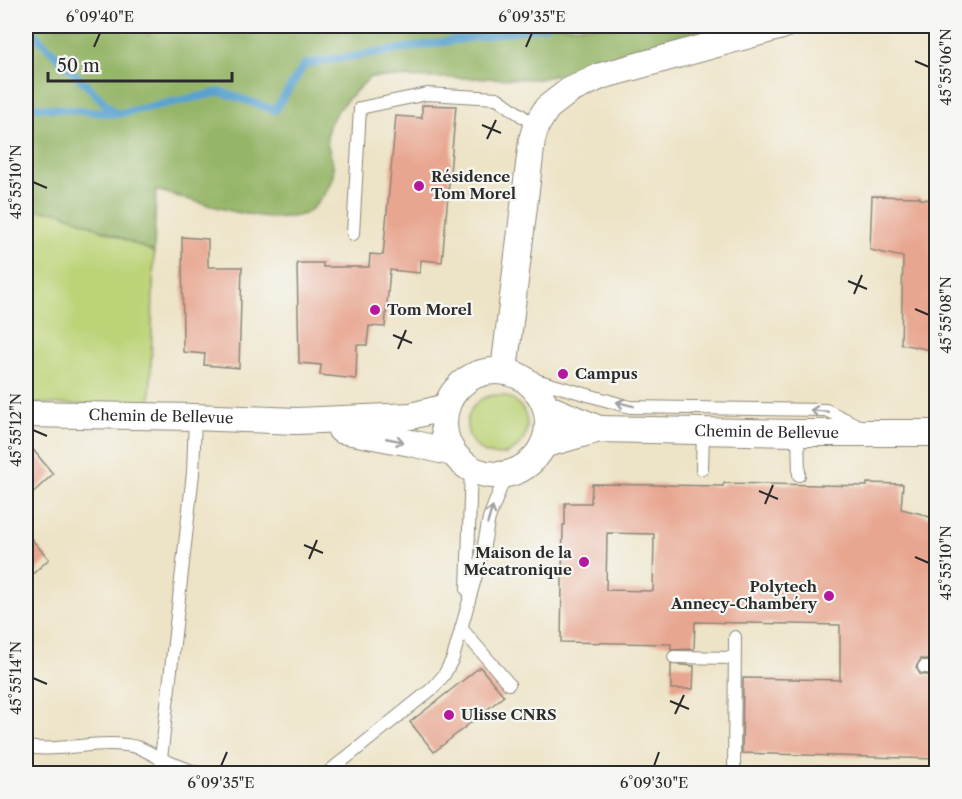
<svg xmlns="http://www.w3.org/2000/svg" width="962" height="799" font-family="'Libre Caslon Text',serif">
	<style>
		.green { fill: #bcd377; stroke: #747f51; stroke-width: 1.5 }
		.forest { fill: #95b568; stroke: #60704a; stroke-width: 1.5 }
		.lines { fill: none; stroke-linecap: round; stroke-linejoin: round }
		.stream { stroke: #58a2d0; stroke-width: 8 }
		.building { fill: #e8a58f; fill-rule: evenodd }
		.service-casing { stroke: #8c8778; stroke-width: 14 }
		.minor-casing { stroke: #8c8778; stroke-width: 28 }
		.service { stroke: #fff; stroke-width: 12 }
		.minor { stroke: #fff; stroke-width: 26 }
		.oneway { stroke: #a0a0a0 }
		.ticks { fill: none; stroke: #2b2b2b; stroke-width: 2 }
		.poi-dot { fill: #b5179e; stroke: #f6f6f2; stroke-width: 2 }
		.labels { text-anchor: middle; stroke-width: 4.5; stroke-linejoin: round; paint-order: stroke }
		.poi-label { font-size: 15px; font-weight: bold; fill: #2b2b2b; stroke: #f6f6f2; text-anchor: start }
		.street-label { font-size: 15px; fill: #2b2b2b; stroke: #f6f6f2 }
		.neatline { fill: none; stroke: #2b2b2b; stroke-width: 2 }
		.ticks-label { font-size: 15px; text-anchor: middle; fill: #2b2b2b }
	</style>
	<rect width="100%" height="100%" fill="#f6f6f2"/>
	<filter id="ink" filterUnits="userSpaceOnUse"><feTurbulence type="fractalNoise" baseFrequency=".0167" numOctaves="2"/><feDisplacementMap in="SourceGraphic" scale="12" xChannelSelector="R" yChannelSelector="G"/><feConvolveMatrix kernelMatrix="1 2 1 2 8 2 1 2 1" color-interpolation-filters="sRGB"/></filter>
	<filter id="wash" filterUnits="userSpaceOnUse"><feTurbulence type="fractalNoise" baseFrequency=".008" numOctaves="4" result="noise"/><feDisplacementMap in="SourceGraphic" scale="24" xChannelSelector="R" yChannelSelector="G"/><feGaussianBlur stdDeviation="1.35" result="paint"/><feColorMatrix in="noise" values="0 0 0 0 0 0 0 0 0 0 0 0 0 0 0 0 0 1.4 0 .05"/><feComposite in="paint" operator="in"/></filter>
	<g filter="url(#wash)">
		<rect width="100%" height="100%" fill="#ede3c6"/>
		<path class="green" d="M 26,209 L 60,212 L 154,252 L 150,407 L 26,403 Z
			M467 425a30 30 0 1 1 60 0a30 30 0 1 1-60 0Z"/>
		<path class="forest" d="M 26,26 L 138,26 L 148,35 L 158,26 L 751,26 L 670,50 L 539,79 L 370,77 C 355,93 326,114 327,139 C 327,150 336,163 333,175 C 331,187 316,209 304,214 C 268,227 193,200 156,190 L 154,252 L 60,212 L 26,209 Z"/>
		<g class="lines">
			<path class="stream" d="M 26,26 L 116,114
				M 26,106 L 116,114 L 221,92 L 275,110 L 305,64 L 545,26"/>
		</g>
		<g id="blocks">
			<path class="building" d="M 422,105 L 456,106 L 442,262 L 421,260 L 420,273 L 390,270 L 385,327 L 369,326 L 367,345 L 357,345 L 356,379 L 320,375 L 321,365 L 299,363 L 297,263 L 323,263 L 323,267 L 369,267 L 370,254 L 383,255 L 396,116 L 422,118 Z
				M 872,196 L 920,197 L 920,199 L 936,200 L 936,351 L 901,344 L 903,257 L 870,250 Z
				M 182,237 L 208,239 L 208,267 L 242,267 L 239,368 L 204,365 L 205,354 L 183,352 Z
				M 26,441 L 53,474 L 26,499 Z
				M 724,483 L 867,486 L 867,483 L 903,484 L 901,509 L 922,514 L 936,520 L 936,660 L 921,659 L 916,667 L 920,674 L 936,676 L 936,759 L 742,753 L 743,678 L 840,680 L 840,625 L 695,622 L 694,649 L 671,650 L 671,644 L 561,642 L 563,525 L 565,525 L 565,503 L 591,503 L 592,484 L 723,486 ZM 607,533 L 654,534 L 653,591 L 606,590 Z
				M 26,533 L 49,559 L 26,580 Z
				M 671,664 L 694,666 L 693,689 L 671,689 Z
				M 480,667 L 504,696 L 434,752 L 410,722 Z"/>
		</g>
	</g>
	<g filter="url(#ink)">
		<use href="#blocks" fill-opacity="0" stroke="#8c8778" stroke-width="1.5"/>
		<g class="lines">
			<defs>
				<path id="service" d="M 353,234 L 360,108 L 427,94 L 497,98 L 536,126
					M 518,375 L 630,407 L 826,410 L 861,427
					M 195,417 L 193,473 L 161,759 L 200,774
					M 798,433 L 799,475
					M 702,469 L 703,431
					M 467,590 L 471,468
					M 461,628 L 509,684
					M 674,657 L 734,658
					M 924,667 L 936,668
					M 26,747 C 63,753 103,737 140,748 C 147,751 154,755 161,759 L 162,774
					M 326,774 L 433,688 L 444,675 L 453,658 L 483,550 L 489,518 L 506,474
					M 734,774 L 735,637"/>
				<g id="minor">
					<circle cx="496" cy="423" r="52"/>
					<path d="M 504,371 L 532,140 L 536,126 L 547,108 L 569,91 L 601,76 L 782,26"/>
					<path d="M 546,407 L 599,429"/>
					<path id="s1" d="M 26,414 L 193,417 L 297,421 L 411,416 L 446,407"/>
					<path d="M 341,430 L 411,443 L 453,453"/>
					<path id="s2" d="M 543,445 L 599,429 L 798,433 L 936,433"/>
				</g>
			</defs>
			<use href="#service" class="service-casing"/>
			<use href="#minor" class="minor-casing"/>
			<use href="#service" class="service"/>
			<use href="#minor" class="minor"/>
		</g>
		<defs><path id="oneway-shaft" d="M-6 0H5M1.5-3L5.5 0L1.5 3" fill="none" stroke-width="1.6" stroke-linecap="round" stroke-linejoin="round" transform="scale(1.5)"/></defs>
		<g class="oneway">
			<use href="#oneway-shaft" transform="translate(625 404) rotate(-166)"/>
			<use href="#oneway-shaft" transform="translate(819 411) rotate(-175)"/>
			<use href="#oneway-shaft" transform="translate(395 440) rotate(11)"/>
			<use href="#oneway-shaft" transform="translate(490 515) rotate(-74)"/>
		</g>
	</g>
	<path class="ticks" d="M 94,47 L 100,33M 526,47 L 532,33M 915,61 L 929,67M 482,125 L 501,133M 487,139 L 496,120M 33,182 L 47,188M 848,281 L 867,289M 854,294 L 862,275M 915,309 L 929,315M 393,335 L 412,343M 398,349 L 406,330M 33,430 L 47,436M 759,491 L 778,499M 765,504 L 773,485M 304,545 L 323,553M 915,557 L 929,563M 309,559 L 317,540M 33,678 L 47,684M 670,701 L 689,709M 675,714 L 684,695M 221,766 L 227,752M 654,766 L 659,752"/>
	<g class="poi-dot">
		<circle cx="419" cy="186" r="6"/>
		<circle cx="375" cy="310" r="6"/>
		<circle cx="563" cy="374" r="6"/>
		<circle cx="584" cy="562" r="6"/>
		<circle cx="829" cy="596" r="6"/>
		<circle cx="449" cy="715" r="6"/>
	</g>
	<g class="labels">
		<g class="poi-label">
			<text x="431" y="182">Résidence<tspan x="431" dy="17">Tom Morel</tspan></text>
			<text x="387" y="315">Tom Morel</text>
			<text x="575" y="379">Campus</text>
			<text x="572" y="558" text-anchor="end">Maison de la<tspan x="572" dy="17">Mécatronique</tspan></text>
			<text x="817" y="592" text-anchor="end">Polytech<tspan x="817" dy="17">Annecy-Chambéry</tspan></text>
			<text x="461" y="720">Ulisse CNRS</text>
		</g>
		<g class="street-label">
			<text dy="5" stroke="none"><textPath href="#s1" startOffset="135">Chemin de Bellevue</textPath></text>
			<text dy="5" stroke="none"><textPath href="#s2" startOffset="226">Chemin de Bellevue</textPath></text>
		</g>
	</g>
	<rect width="962" height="799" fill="none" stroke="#f6f6f2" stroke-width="66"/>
	<path d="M48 72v9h184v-9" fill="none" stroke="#2b2b2b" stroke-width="3"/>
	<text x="57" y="72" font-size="18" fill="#2b2b2b" stroke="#f6f6f2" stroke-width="4.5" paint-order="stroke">50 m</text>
	<rect x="33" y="33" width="896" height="733" class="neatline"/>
	<g class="ticks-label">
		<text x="100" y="22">6°09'40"E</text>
		<text x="532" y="22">6°09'35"E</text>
		<text transform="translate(946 67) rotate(-90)" y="5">45°55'06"N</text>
		<text transform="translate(16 182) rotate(-90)" y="5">45°55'10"N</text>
		<text transform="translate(946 315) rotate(-90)" y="5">45°55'08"N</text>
		<text transform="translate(16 430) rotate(-90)" y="5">45°55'12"N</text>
		<text transform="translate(946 563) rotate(-90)" y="5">45°55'10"N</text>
		<text transform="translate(16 678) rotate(-90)" y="5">45°55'14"N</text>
		<text x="221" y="788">6°09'35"E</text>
		<text x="654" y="788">6°09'30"E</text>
	</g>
</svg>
